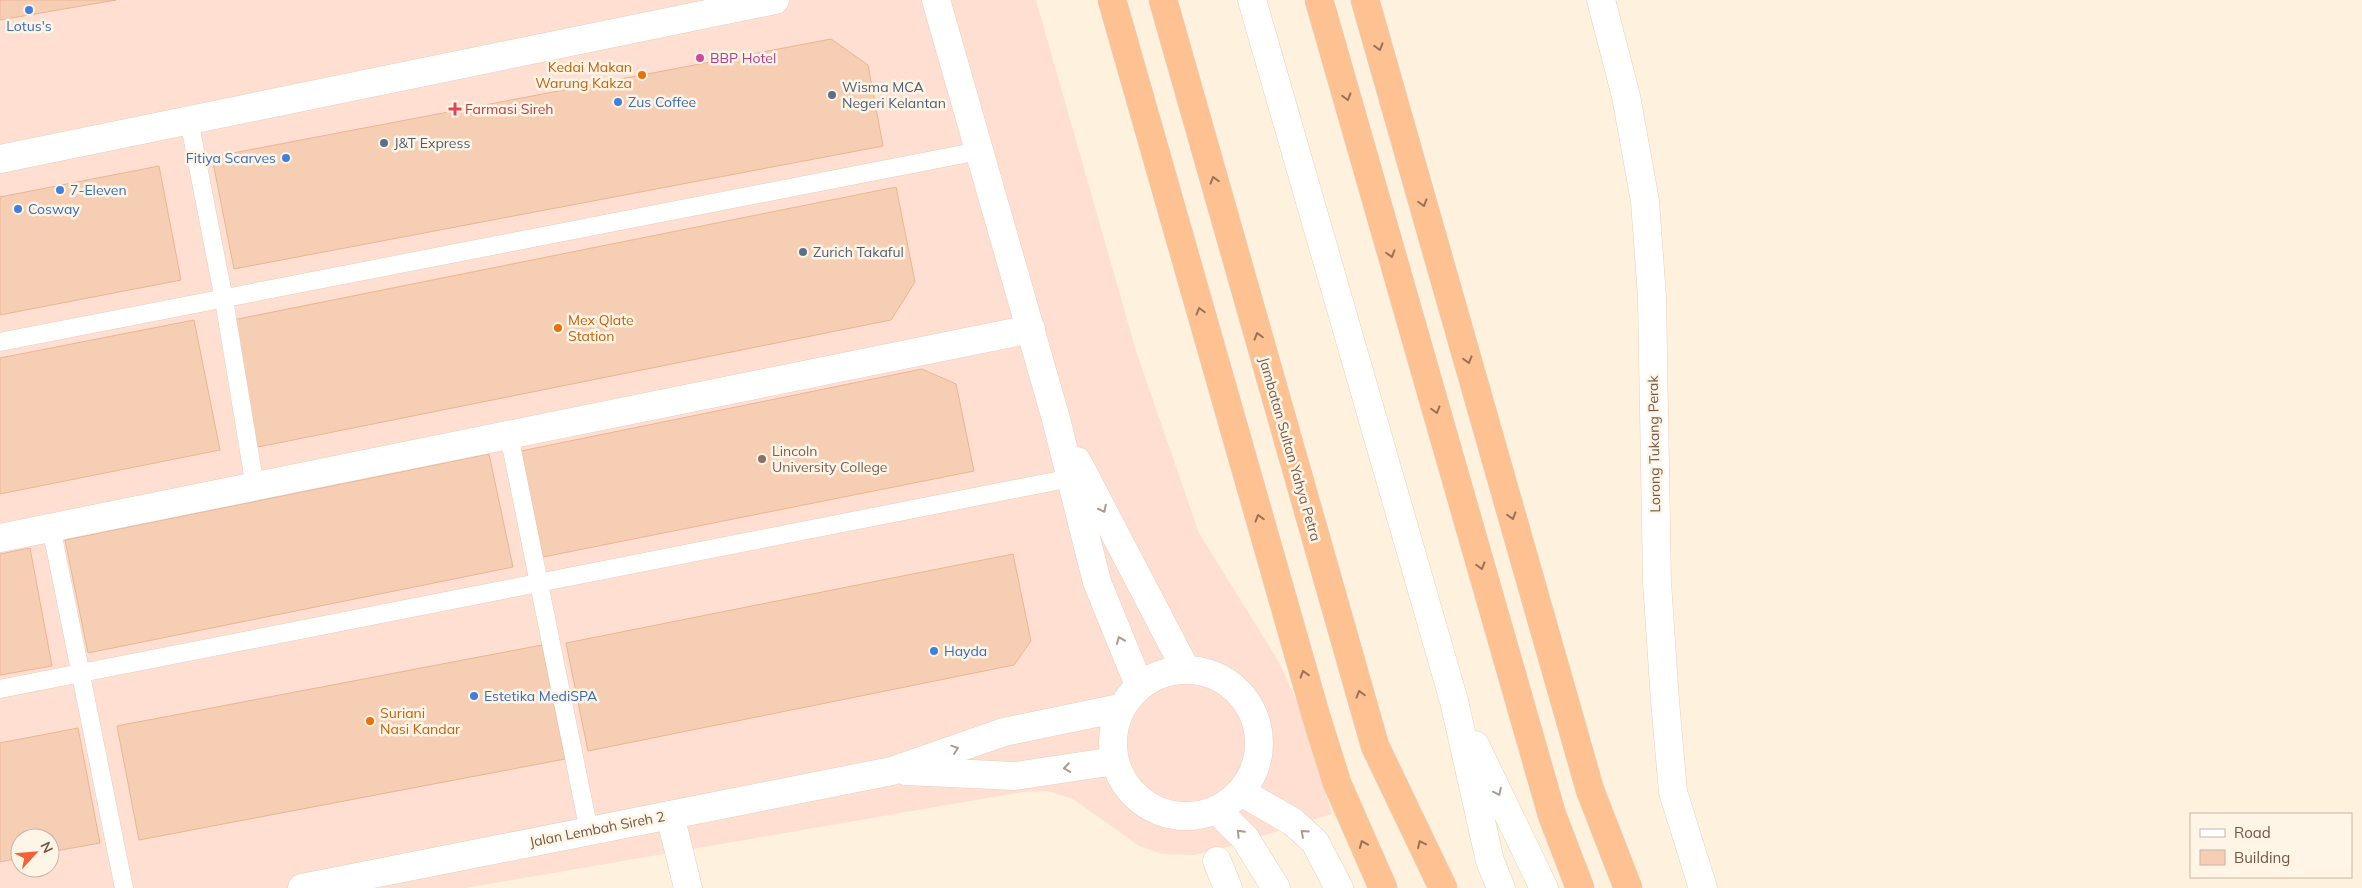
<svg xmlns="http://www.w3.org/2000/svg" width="2362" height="888" font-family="Mulish,sans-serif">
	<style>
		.commercial { fill: #ffdfd2; fill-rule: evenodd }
		.building { fill: #f6ceb4; stroke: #eab493 }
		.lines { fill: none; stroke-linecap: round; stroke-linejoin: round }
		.service-casing { stroke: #e5cfbd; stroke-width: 19 }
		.minor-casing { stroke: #e5cfbd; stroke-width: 29 }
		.tertiary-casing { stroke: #e5cfbd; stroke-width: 29 }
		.secondary-casing { stroke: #ead0b9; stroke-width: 29 }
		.trunk-casing { stroke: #ded6d2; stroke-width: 29 }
		.service { stroke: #fff; stroke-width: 18 }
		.minor { stroke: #fff; stroke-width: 28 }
		.tertiary { stroke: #fff; stroke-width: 28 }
		.secondary { stroke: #fff; stroke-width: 28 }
		.trunk { stroke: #fec292; stroke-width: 28 }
		.oneway { stroke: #987158 }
		.oneway2 { stroke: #ad9a8f }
		.shop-dot { fill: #3f7fe0; stroke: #fff5e7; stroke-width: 2 }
		.hotel-dot { fill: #d1479c; stroke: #fff5e7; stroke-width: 2 }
		.food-dot { fill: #e8710a; stroke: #fff5e7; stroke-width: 2 }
		.service-dot { fill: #5c6f8a; stroke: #fff5e7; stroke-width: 2 }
		.health-dot { fill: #e0444e; stroke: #fff5e7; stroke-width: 2 }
		.education-dot { fill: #8d6e63; stroke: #fff5e7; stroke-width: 2 }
		.labels { text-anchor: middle; stroke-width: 5; stroke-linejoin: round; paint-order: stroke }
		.shop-label { font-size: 14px; fill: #366cbe; stroke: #fff5e7; text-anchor: start }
		.hotel-label { font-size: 14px; fill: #b23c85; stroke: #fff5e7; text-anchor: start }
		.food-label { font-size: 14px; fill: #c56008; stroke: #fff5e7; text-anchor: start }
		.service-label { font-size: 14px; fill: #4e5e75; stroke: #fff5e7; text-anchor: start }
		.health-label { font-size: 14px; fill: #be3a42; stroke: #fff5e7; text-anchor: start }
		.street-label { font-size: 14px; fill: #765645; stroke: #fff5e7 }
		.education-label { font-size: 14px; fill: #785e54; stroke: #fff5e7; text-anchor: start }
	</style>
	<rect width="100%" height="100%" fill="#fef2de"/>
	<path class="commercial" d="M 0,0 L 1036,0 L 1136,351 L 1199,533 L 1279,662 L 1297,702 L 1332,814 L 1221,849 L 1193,855 L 1162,854 L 1139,846 L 1073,799 L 1047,791 L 1023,792 L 466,888 L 0,888 ZM 20,838 L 50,838 L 50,868 L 20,868 Z"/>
	<path class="building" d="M 0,0 L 116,0 L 0,20 Z
		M 831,39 L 868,65 L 883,146 L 234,269 L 212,157 Z
		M 159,166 L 181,280 L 0,315 L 0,197 Z
		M 896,187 L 915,282 L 891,320 L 253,448 L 228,321 Z
		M 194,320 L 220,450 L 0,494 L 0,358 Z
		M 922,369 L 956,384 L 974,471 L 543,557 L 521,451 Z
		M 489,454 L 513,567 L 88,653 L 65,540 Z
		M 30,548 L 52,666 L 0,675 L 0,554 Z
		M 1013,554 L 1031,641 L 1014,665 L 588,751 L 566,643 Z
		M 542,645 L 565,759 L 139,840 L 117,726 Z
		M 78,728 L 100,843 L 50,852 L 50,838 L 20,838 L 20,858 L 0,862 L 0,743 Z"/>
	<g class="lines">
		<defs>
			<path id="service" d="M 189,120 L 224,300 L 255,487
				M 0,342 L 979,151
				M 509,435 L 589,831
				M 51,527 L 124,888
				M 0,689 L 1071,478"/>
			<path id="minor" d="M 936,0 L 1056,419 L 1097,582 L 1139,685
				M 1601,0 L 1626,96 L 1645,201 L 1652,297 L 1657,582 L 1665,701 L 1673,792 L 1703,888
				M 0,159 L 775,0
				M 1077,461 L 1185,668
				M 0,538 L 1031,329
				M 670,815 L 688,888
				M 1217,861 L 1228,888"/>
			<path id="tertiary" d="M1113 743a73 73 0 1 1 146 0a73 73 0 1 1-146 0Z
				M 906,771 L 1015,776 L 1115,761
				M 1241,792 L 1293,822 L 1315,842 L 1339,888
				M 1217,810 L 1245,838 L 1276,888
				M 302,888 L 892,771 L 1004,732 L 1120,708"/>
			<path id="secondary" d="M 1252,0 L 1454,701 L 1490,861 L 1501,888
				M 1475,745 L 1544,888"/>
			<path id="trunk" d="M 1112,0 L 1316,716 L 1337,783 L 1383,888
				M 1163,0 L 1375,746 L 1443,888
				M 1319,0 L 1552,815 L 1580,888
				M 1365,0 L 1590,790 L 1628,888"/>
		</defs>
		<use href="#service" class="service-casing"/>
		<use href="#minor" class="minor-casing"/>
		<use href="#tertiary" class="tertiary-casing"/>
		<use href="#secondary" class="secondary-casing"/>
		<use href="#trunk" class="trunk-casing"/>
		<use href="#service" class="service"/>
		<use href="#minor" class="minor"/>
		<use href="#tertiary" class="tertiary"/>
		<use href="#secondary" class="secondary"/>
		<use href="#trunk" class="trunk"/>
	</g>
	<defs><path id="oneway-chevron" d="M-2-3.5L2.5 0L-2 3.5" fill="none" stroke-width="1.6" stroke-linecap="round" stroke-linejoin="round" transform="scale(1.25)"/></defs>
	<g class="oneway">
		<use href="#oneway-chevron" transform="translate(1379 47) rotate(74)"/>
		<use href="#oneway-chevron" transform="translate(1347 97) rotate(74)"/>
		<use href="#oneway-chevron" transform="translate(1214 180) rotate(-106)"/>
		<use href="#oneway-chevron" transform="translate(1423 203) rotate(74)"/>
		<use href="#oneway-chevron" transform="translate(1391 254) rotate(74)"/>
		<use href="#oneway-chevron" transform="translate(1200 311) rotate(-106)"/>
		<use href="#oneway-chevron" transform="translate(1258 336) rotate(-106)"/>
		<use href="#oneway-chevron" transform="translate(1468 360) rotate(74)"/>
		<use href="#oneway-chevron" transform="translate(1436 410) rotate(74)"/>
		<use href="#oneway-chevron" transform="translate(1512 516) rotate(74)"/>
		<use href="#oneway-chevron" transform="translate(1259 518) rotate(-106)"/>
		<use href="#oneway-chevron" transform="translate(1481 566) rotate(74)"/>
		<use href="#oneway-chevron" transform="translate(1304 674) rotate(-106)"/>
		<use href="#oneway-chevron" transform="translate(1360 694) rotate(-106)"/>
		<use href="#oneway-chevron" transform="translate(1363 844) rotate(-112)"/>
		<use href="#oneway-chevron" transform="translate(1421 844) rotate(-115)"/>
	</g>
	<g class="oneway2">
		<use href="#oneway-chevron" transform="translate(1103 509) rotate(63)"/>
		<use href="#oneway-chevron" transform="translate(1120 640) rotate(-112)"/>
		<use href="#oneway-chevron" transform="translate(955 749) rotate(-19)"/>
		<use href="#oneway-chevron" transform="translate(1067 768) rotate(171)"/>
		<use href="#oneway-chevron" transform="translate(1498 792) rotate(64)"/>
		<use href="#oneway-chevron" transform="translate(1240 833) rotate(-134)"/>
		<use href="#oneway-chevron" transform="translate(1304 833) rotate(-138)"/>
	</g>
	<g class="shop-dot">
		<circle cx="29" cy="10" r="5"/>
		<circle cx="618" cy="102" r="5"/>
		<circle cx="286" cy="158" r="5"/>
		<circle cx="60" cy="190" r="5"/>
		<circle cx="18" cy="209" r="5"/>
		<circle cx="934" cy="651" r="5"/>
		<circle cx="474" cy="696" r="5"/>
	</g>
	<circle class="hotel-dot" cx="700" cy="58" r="5"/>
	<g class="food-dot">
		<circle cx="642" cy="75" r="5"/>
		<circle cx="558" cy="328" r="5"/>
		<circle cx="370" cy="721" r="5"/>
	</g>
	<g class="service-dot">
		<circle cx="832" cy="95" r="5"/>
		<circle cx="384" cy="143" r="5"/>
		<circle cx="803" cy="252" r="5"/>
	</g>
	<path class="health-dot" d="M452.5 101.5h5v5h5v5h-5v5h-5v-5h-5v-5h5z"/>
	<circle class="education-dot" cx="762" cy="459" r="5"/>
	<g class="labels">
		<g class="shop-label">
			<text x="29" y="31" text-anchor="middle">Lotus's</text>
			<text x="628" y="107">Zus Coffee</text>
			<text x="276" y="163" text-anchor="end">Fitiya Scarves</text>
			<text x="70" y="195">7-Eleven</text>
			<text x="28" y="214">Cosway</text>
			<text x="944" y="656">Hayda</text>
			<text x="484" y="701">Estetika MediSPA</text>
		</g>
		<g class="hotel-label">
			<text x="710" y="63">BBP Hotel</text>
		</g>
		<g class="food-label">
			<text x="632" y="72" text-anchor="end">Kedai Makan<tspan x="632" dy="16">Warung Kakza</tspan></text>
			<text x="568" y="325">Mex Qlate<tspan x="568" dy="16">Station</tspan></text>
			<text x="380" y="718">Suriani<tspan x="380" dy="16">Nasi Kandar</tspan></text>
		</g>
		<g class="service-label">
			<text x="842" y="92">Wisma MCA<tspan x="842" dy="16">Negeri Kelantan</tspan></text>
			<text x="394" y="148">J&amp;T Express</text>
			<text x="813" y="257">Zurich Takaful</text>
		</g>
		<g class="health-label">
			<text x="465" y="114">Farmasi Sireh</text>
		</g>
		<g class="street-label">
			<text transform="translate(1654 444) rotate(-91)" y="5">Lorong Tukang Perak</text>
			<text transform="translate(1290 449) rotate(74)" y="5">Jambatan Sultan Yahya Petra</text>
			<text transform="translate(597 829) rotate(-11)" y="5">Jalan Lembah Sireh 2</text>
		</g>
		<g class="education-label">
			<text x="772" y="456">Lincoln<tspan x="772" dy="16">University College</tspan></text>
		</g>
	</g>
	<rect x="2190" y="813" width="162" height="65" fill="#fff5e7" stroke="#c8b5a6"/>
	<rect x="2200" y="829" width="25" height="8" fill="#ffffff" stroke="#c8b5a6"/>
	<text x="2234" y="838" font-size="15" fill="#765645">Road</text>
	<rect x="2200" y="850" width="25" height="15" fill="#f6ceb4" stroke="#c8b5a6"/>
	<text x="2234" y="863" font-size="15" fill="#765645">Building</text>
	<g transform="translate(35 853) rotate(64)"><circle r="24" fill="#fff5e7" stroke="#c8b5a6"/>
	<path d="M0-4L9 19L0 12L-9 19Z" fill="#f36138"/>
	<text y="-8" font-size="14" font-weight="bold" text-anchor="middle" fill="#765645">N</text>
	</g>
</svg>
